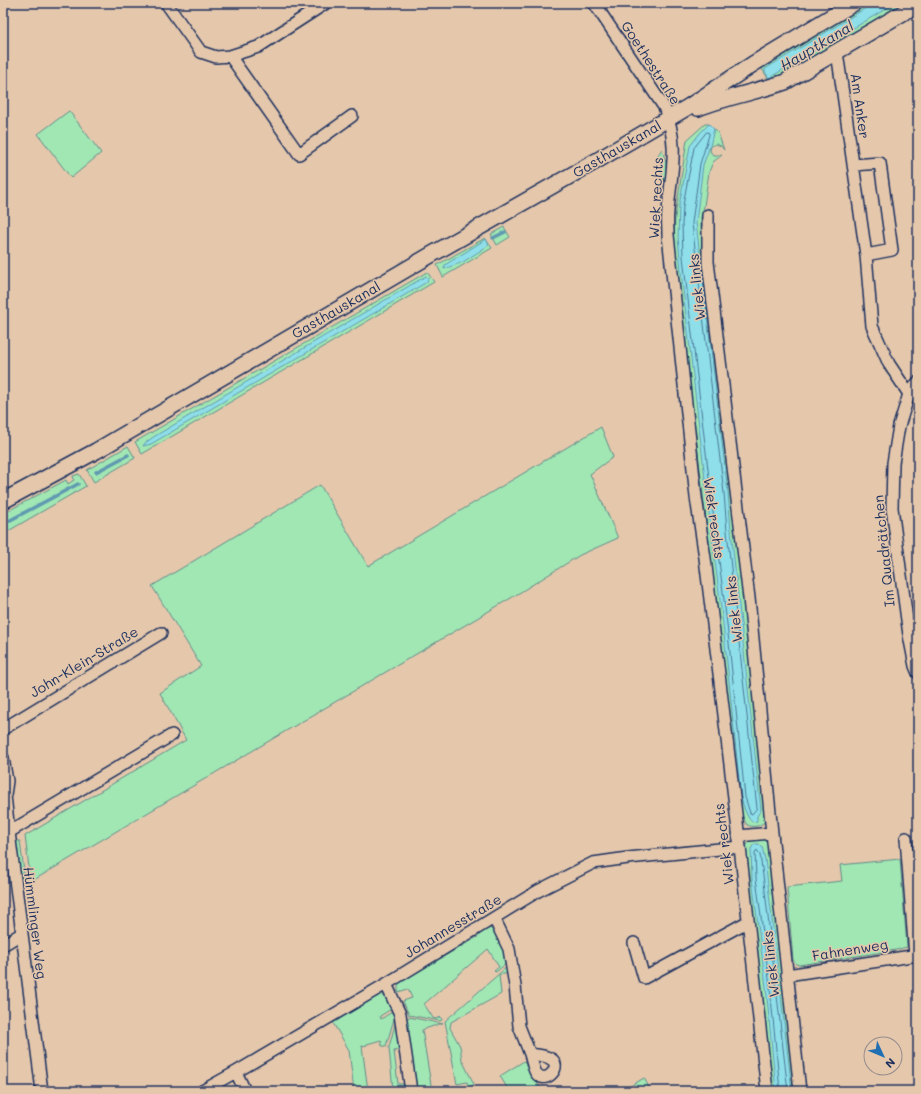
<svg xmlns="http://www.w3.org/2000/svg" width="921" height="1094" font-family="Mali,sans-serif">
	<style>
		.green { fill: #a1e7b3; stroke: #5e8b88 }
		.water { fill: #8edfe9; stroke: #6099b1 }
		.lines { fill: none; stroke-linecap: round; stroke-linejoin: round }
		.shore { stroke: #497596; stroke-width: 1 }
		.stream { stroke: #6099b1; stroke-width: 3.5 }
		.street-casing { stroke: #1b2f5e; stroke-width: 14 }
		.secondary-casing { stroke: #1b2f5e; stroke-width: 18 }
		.street { stroke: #e5c8ac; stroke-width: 11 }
		.secondary { stroke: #e5c8ac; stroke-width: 15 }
		.labels { text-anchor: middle; stroke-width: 3; stroke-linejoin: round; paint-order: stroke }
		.street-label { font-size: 14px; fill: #1b2f5e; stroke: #e5c8ac }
		.water-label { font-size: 15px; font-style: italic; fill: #213865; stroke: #e5c8ac }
	</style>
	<rect width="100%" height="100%" fill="#e5c8ac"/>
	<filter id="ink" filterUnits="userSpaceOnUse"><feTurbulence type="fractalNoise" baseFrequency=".025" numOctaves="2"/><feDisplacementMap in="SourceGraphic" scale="8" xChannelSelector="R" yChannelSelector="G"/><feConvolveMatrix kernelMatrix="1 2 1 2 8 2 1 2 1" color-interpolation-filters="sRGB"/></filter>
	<g filter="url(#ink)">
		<path class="green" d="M 867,3 L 904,3 L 773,82 L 770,81 L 762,69 L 765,66 Z
			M 69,111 L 101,153 L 71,178 L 38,134 Z
			M 705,124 L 709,124 L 718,133 L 724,150 L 721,146 L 716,144 L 711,146 L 710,151 L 713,155 L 722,155 L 713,162 L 709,172 L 704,206 L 701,217 L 701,230 L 728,451 L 767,815 L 765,822 C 759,826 754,828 747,825 L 741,814 L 676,267 L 674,238 L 675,217 L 687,140 Z
			M 662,149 L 666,163 L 666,180 L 664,182 L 658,155 Z
			M 504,227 L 510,237 L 497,245 L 491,234 Z
			M 485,238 L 492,248 L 443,277 L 437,265 Z
			M 427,272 L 434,282 L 142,454 L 135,442 Z
			M 601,427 L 613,457 L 590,474 L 618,538 L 580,555 L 511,598 L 27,884 L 29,868 L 25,836 L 186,740 L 160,693 L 201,666 L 152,586 L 320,485 L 368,566 Z
			M 128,446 L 135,458 L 94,482 L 87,470 Z
			M 79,474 L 86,486 L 3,534 L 3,514 L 4,513 L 66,480 L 68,484 L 74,480 L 73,476 Z
			M 762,839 L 767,842 L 768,849 L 798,1091 L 773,1091 L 746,854 L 746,847 L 749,841 Z
			M 15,841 L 20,841 L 24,872 L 21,891 Z
			M 900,859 L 907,947 L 896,950 L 799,965 L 796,964 L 793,960 L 787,887 L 842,881 L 840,865 Z
			M 487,928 C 502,930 504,950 508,962 L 496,972 L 494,971 L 499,967 L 488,949 L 424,1004 L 433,1018 L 435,1019 L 441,1017 L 442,1020 L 440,1021 L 409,1015 L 403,1001 L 412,998 L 408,989 L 398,992 L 398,983 L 479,936 L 481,930 Z
			M 508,966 L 509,973 L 499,975 L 501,994 L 451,1022 L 450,1028 L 460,1046 L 462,1060 L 474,1084 L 465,1091 L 459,1091 L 458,1090 L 468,1088 L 467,1082 L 457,1084 L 445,1021 Z
			M 380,994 L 386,997 L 393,1008 L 380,1016 L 381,1019 L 392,1012 L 395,1016 L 386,1046 L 382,1046 L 381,1040 L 367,1044 L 367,1045 L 362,1046 L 368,1091 L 354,1091 L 349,1050 L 333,1023 Z
			M 397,1017 L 402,1049 L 394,1051 L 398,1084 L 407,1084 L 408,1091 L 393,1091 L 389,1047 Z
			M 409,1017 L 443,1024 L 439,1024 L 422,1030 L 432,1091 L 417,1090 L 406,1019 Z
			M 524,1061 L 542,1091 L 509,1091 L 500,1076 Z
			M 644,1078 L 651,1091 L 622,1091 Z"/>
		<path class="water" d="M 874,3 L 896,3 L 769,78 L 765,72 L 765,69 Z
			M 709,124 L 714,129 L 710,146 L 703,165 L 696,222 L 728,493 L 731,530 L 761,810 L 757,816 L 757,821 L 752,822 C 746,816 744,807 741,798 L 723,624 L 711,530 L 681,272 L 678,237 L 679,206 L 690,146 L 700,133 Z
			M 486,239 L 489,245 L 463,262 L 444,269 L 445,265 Z
			M 426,276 L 428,278 L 427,282 L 151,444 L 143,446 L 145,443 L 155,436 Z
			M 754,844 L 759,844 L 762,847 L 765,859 L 792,1091 L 776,1091 L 766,987 L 752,879 L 751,849 Z"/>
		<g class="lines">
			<path class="shore" d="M 707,132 L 709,133 L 709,135 L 700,164 L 692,223 L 724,493 L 727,531 L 757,808 L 752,814 L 750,813 L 745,797 L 727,624 L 715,529 L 683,257 L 682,224 L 683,206 L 685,194 L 694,148 Z
				M 780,1091 L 770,987 L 756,878 L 755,852 L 757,850 L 760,855 L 764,882 L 788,1091"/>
			<path class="stream" d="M 493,238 L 505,232
				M 96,472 L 128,455
				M 3,524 L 78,484"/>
			<defs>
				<path id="street" d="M 166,3 L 201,52 L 216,57 L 230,56 L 258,47 L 326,3
					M 594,3 L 664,107 C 680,145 671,172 668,211 C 667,219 668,227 668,235 L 696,497 L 705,558 L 740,847 L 767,1091
					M 837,52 L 866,255 L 872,326 L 889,364 L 909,394
					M 230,56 L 299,154 L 352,116
					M 853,165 L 880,163 L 892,250 L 866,255
					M 708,215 L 708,262 L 749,598 L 772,833 L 800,1091
					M 918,382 L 909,394 L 899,426 L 893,463 L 892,508 L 909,635 L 915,666 L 918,673
					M 3,729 L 161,633
					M 3,758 L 7,781 L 5,795 L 9,832 L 42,1091
					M 9,832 L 172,735
					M 738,836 L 772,833
					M 906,838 L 915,956
					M 494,918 L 509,949 L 515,986 L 519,1026 L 530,1054 C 536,1055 544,1055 549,1058 C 565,1064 546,1087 536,1073 C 533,1068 532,1060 530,1054
					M 634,943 L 644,978 L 747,922
					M 3,945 L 21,934
					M 787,975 L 918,955
					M 386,984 L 400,1014 L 411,1091
					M 236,1072 L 245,1091
					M 202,1091 L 236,1072 L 386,984 L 538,891 L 593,863 L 628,858 L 740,847"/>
				<path id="secondary" d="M 698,108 C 726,97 756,92 785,82 L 918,4
					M 3,501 L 96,451 L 429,256 L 598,160 L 688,107 L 753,64 L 854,3"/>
			</defs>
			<use href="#street" class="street-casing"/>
			<use href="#secondary" class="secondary-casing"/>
			<use href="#street" class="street"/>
			<use href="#secondary" class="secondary"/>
		</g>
	</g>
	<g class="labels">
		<g class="street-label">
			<text transform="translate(651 63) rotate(57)" y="5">Goethestraße</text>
			<text transform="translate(860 106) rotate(82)" y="5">Am Anker</text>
			<text transform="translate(617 149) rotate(-30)" y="5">Gasthauskanal</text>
			<text transform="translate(656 198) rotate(-87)" y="5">Wiek rechts</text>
			<text transform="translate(697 287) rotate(-96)" y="5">Wiek links</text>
			<text transform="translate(336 310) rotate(-30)" y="5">Gasthauskanal</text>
			<text transform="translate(714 518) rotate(82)" y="5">Wiek rechts</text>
			<text transform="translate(884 551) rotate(-96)" y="5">Im Quadrätchen</text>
			<text transform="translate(734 609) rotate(-96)" y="5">Wiek links</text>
			<text transform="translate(84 662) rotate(-31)" y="5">John-Klein-Straße</text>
			<text transform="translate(724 844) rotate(-97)" y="5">Wiek rechts</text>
			<text transform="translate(35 923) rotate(83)" y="5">Hümmlinger Weg</text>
			<text transform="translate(453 926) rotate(-31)" y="5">Johannesstraße</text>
			<text transform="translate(850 950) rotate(-9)" y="5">Fahnenweg</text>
			<text transform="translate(771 964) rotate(-96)" y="5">Wiek links</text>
		</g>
		<g class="water-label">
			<text transform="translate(817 46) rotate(-31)" y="5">Hauptkanal</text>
		</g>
	</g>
	<rect width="921" height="1094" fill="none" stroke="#e5c8ac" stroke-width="16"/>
	<rect x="8" y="8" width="905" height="1078" fill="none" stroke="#1b2f5e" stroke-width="1.5" filter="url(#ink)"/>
	<g transform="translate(883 1056) rotate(134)"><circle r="19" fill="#e5c8ac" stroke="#948b8d"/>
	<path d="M0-3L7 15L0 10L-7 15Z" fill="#1f6fb2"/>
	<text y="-6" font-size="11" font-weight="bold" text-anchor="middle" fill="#1b2f5e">N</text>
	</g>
</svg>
